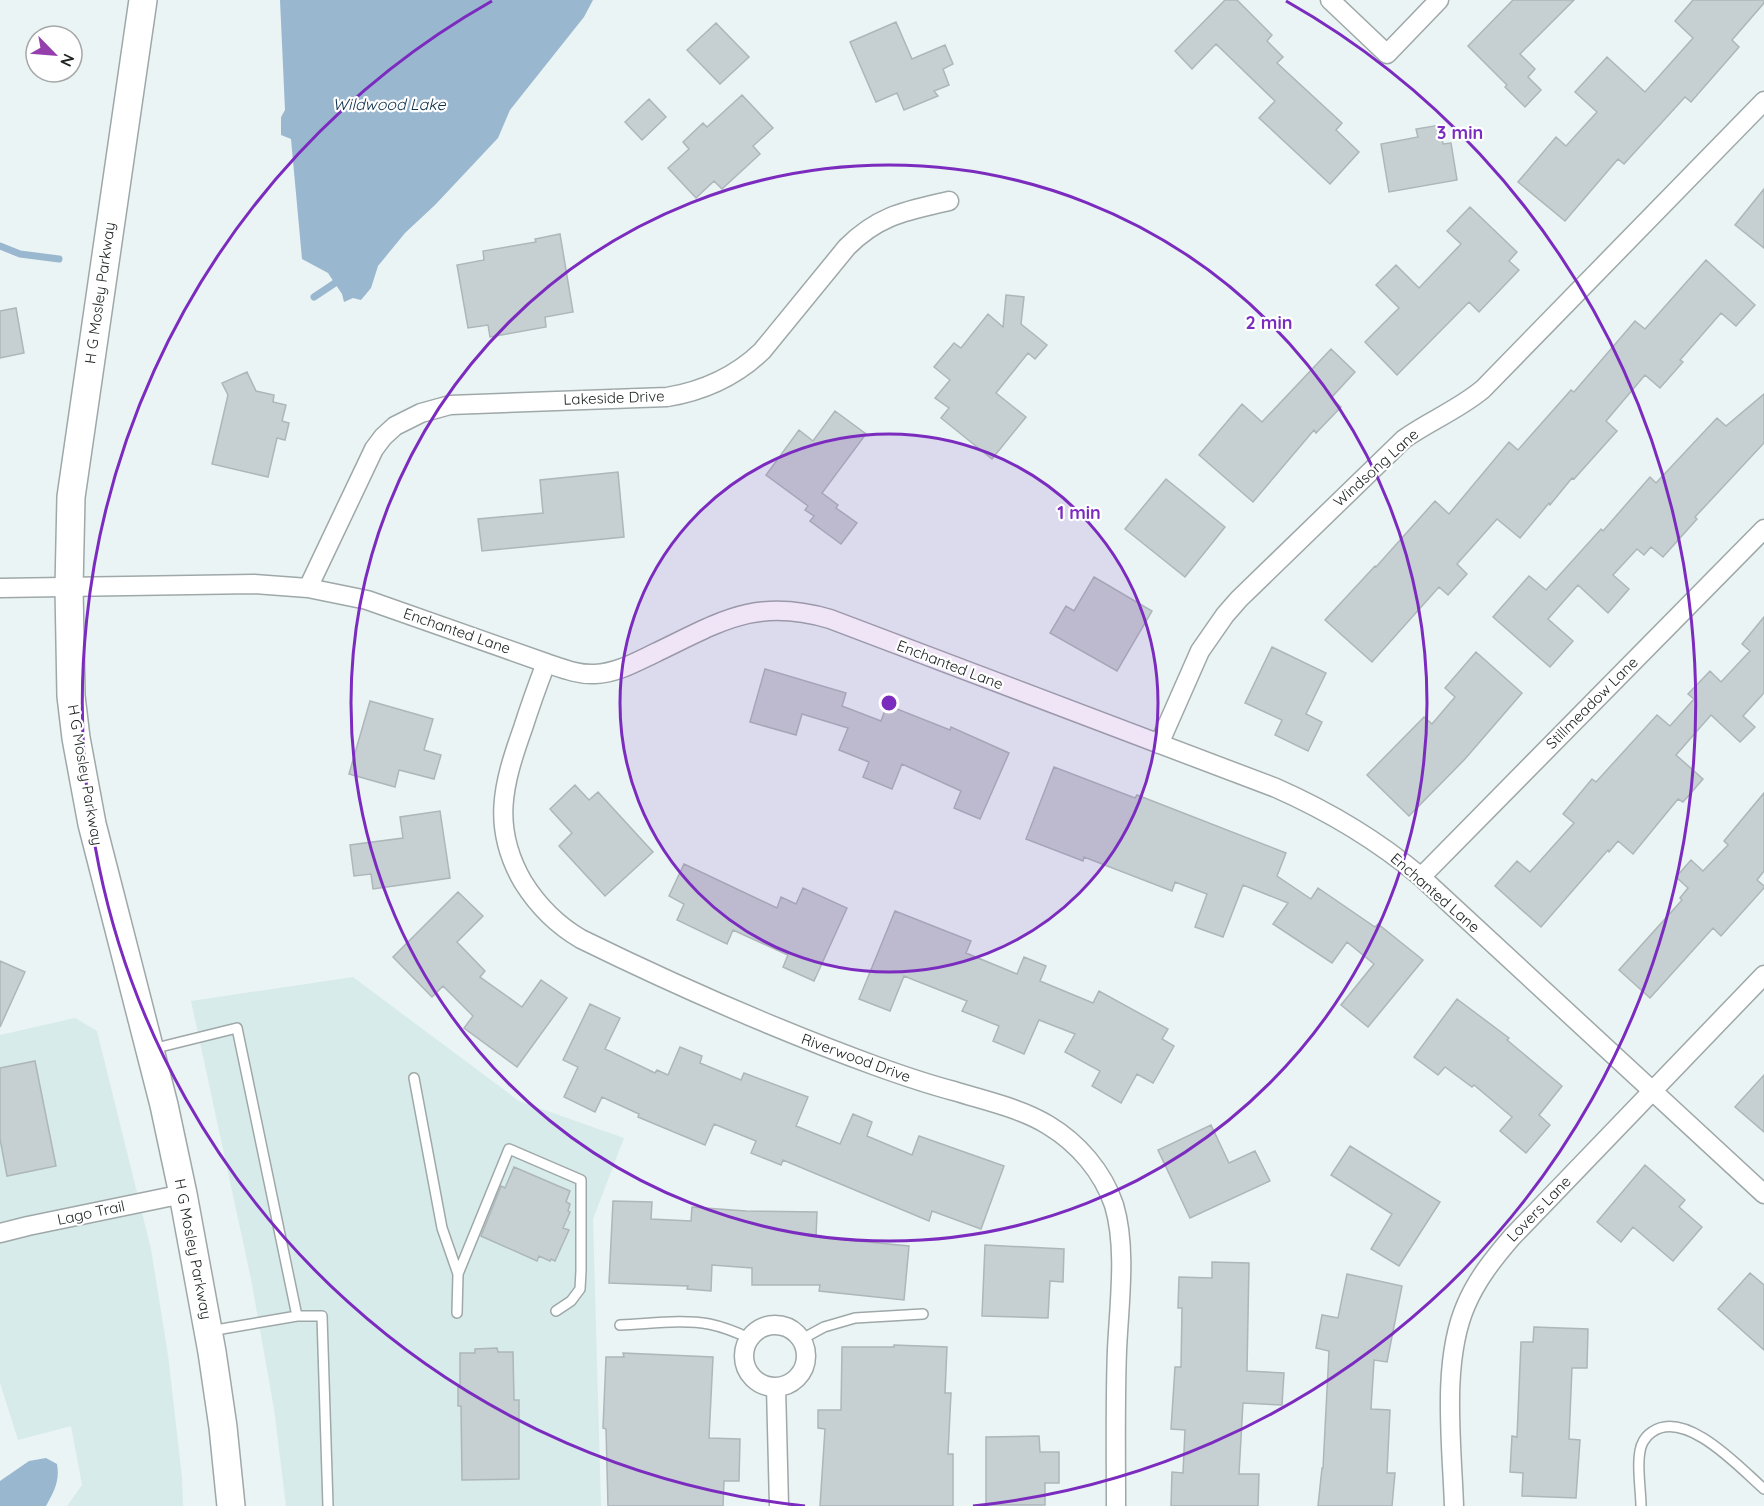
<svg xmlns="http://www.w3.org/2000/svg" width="1764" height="1506" font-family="Quicksand,sans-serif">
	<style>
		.built { fill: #d7ebea }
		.water { fill: #9ab7d0 }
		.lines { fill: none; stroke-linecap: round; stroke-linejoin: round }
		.stream { stroke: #9ab7d0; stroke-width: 7 }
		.building { fill: #c6cfd2; stroke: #adb6b9; stroke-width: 1.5 }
		.lane-casing { stroke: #9fa8a8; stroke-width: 12 }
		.street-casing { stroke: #9fa8a8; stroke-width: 21 }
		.secondary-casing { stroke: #9fa8a8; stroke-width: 30 }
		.lane { stroke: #fff; stroke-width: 9 }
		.street { stroke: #fff; stroke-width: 18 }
		.secondary { stroke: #fff; stroke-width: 27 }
		.ring { fill: none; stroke: #7b2cbf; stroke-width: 3 }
		.labels { text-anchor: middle; stroke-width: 4.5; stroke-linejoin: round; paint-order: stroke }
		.street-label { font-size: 15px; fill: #202424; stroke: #fff }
		.water-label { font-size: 16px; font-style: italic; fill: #0c2f49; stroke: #fff }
		.centre { fill: #7b2cbf; stroke: #fff; stroke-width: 3 }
		.ring-label { font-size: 18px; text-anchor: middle; font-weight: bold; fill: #7b2cbf; stroke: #fff; stroke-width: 4.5; stroke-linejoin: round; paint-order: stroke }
	</style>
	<rect width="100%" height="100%" fill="#eaf4f4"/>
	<path class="built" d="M 353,977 L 519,1101 L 624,1138 L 593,1219 L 601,1506 L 286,1506 L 274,1409 L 251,1279 L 191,1001 Z
		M 75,1018 L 97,1031 L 151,1249 L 168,1355 L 182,1477 L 183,1506 L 67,1506 L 82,1485 L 71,1426 L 18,1440 L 0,1383 L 0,1035 Z"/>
	<path class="water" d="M 280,0 L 593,0 L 584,17 L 510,110 L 498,138 L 435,205 L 405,233 L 378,266 L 371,288 L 361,300 L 353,298 L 344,302 L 342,294 L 328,273 L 302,259 L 291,139 L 281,135 L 281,117 L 285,110 Z
		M 46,1458 L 57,1464 C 60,1481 54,1492 46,1506 L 0,1506 L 0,1481 L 29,1461 Z"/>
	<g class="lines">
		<path class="stream" d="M 0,246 L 20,254 L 59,259
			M 314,297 L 335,283 L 339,275"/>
	</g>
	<path class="building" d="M 1225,0 L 1237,0 L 1272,35 L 1267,41 L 1283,57 L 1277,63 L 1342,123 L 1336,130 L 1359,152 L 1330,184 L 1259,118 L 1275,101 L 1216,44 L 1192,69 L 1175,51 Z
		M 1513,0 L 1574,0 L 1520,54 L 1535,69 L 1528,77 L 1541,90 L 1525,107 L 1505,87 L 1507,85 L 1468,46 Z
		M 1693,0 L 1764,0 L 1764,3 L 1732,40 L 1739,47 L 1691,102 L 1685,97 L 1624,164 L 1618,159 L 1565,221 L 1518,182 L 1556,137 L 1566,146 L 1597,112 L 1575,92 L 1607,57 L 1645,92 L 1693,38 L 1675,21 Z
		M 896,22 L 912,59 L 945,45 L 953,64 L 943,69 L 949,85 L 934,91 L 938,96 L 904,110 L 897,93 L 876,102 L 850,42 Z
		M 716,23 L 749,57 L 720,84 L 687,50 Z
		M 742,95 L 773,128 L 753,146 L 760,154 L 722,189 L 714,181 L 696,198 L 668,168 L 689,149 L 683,142 L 703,123 L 707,127 Z
		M 649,99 L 666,117 L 642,140 L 625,122 Z
		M 1440,125 L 1443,144 L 1451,143 L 1457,180 L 1389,192 L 1381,144 L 1418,137 L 1416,129 Z
		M 1764,189 L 1764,248 L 1735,225 Z
		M 1470,207 L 1517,252 L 1509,261 L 1519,270 L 1479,312 L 1469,302 L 1397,375 L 1365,342 L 1399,308 L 1376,285 L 1396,265 L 1419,288 L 1461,244 L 1447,231 Z
		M 560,234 L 573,312 L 545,317 L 546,327 L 490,337 L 488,325 L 468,328 L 457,265 L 484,260 L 483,251 L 536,242 L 535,239 Z
		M 1706,260 L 1755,305 L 1736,326 L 1721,313 L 1680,360 L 1683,362 L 1660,388 L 1645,375 L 1606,421 L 1617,431 L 1574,479 L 1572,478 L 1550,505 L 1549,503 L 1520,538 L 1497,519 L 1457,564 L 1467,574 L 1448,595 L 1439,587 L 1372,662 L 1325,620 L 1375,566 L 1376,567 L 1435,501 L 1449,514 L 1509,442 L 1518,450 L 1571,390 L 1574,392 L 1635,321 L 1645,329 Z
		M 1006,295 L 1024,297 L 1021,324 L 1047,345 L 1035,359 L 1028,353 L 996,393 L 1026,417 L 992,459 L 941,418 L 949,408 L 935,398 L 950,380 L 934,367 L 954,343 L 961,348 L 988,314 L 1003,327 Z
		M 16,308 L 24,353 L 0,358 L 0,311 Z
		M 1331,349 L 1355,372 L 1331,398 L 1341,407 L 1316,433 L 1314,430 L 1253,502 L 1199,455 L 1242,404 L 1262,422 Z
		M 247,372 L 256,391 L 274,395 L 273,402 L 286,405 L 282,421 L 289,423 L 285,440 L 277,438 L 268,477 L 212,464 L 228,395 L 222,383 Z
		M 1764,394 L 1764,443 L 1695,517 L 1697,519 L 1663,557 L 1651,547 L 1644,555 L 1637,549 L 1613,575 L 1629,589 L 1608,613 L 1578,585 L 1548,619 L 1573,641 L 1550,667 L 1493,617 L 1529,576 L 1546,590 L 1601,529 L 1603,531 L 1650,477 L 1656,483 L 1717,418 L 1726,426 Z
		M 835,411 L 866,434 L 822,493 L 838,505 L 836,508 L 857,523 L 841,544 L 810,521 L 814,516 L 805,510 L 808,506 L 766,475 L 799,430 L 813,441 Z
		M 618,472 L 624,537 L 482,551 L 478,519 L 543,513 L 540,480 Z
		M 1166,479 L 1225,527 L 1185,577 L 1125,529 Z
		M 1094,577 L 1152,611 L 1117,671 L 1050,633 L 1066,606 L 1074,611 Z
		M 1764,617 L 1764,693 L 1743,716 L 1755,727 L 1740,742 L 1711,715 L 1676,755 L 1703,779 L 1683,802 L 1678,799 L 1633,854 L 1618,841 L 1609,852 L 1608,850 L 1541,927 L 1495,886 L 1517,861 L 1530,872 L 1574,823 L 1563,814 L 1592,779 L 1596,782 L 1657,715 L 1670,726 L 1694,699 L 1688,694 L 1710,671 L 1721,682 L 1750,651 L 1742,644 Z
		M 1272,647 L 1326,673 L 1306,714 L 1322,722 L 1308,751 L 1275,735 L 1282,720 L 1245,703 Z
		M 1476,652 L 1522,693 L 1465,759 L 1409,816 L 1367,775 L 1424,717 L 1432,724 L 1455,697 L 1445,688 Z
		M 765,669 L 846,693 L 842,706 L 881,721 L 887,705 L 950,730 L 951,727 L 1009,753 L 980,819 L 954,808 L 961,791 L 902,764 L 892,789 L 863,777 L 869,762 L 839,750 L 848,728 L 802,714 L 796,735 L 750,722 Z
		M 370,701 L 433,719 L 424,750 L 441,755 L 434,779 L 399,770 L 395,787 L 349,774 Z
		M 1054,767 L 1135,798 L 1137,795 L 1286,853 L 1277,876 L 1311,899 L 1318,888 L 1375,927 L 1378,924 L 1423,960 L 1368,1027 L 1341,1005 L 1374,964 L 1347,942 L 1332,963 L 1273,924 L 1288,903 L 1243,885 L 1223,937 L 1195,927 L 1207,894 L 1175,882 L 1172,891 L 1084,857 L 1083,861 L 1026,839 Z
		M 575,785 L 589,800 L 598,792 L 653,852 L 605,896 L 559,846 L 572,833 L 550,809 Z
		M 1764,793 L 1764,871 L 1757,880 L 1764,886 L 1764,888 L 1721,936 L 1713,928 L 1650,998 L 1619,970 L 1682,900 L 1680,898 L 1688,888 L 1676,877 L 1691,860 L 1703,871 L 1728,845 L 1724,841 Z
		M 440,811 L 450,878 L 373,889 L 371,874 L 354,876 L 350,845 L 403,838 L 400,817 Z
		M 684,864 L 777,908 L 781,897 L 796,904 L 803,888 L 847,908 L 814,981 L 783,967 L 788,955 L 733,930 L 727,944 L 677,920 L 684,904 L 669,896 Z
		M 458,892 L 483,916 L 457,942 L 485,971 L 480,977 L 522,1007 L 541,980 L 567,998 L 517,1067 L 464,1028 L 473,1016 L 443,986 L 432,997 L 393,957 Z
		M 895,911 L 971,941 L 966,953 L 1017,974 L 1024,957 L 1046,966 L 1040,981 L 1093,1003 L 1099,991 L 1168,1029 L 1162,1039 L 1174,1046 L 1153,1083 L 1137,1074 L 1121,1103 L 1092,1086 L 1100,1071 L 1065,1052 L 1075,1034 L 1039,1020 L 1024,1054 L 993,1041 L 999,1026 L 962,1011 L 967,1001 L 904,976 L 890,1011 L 859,999 Z
		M 0,961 L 25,972 L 0,1027 Z
		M 1457,999 L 1509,1038 L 1507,1040 L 1562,1086 L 1539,1115 L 1550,1125 L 1526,1153 L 1500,1131 L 1512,1117 L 1474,1085 L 1472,1087 L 1445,1067 L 1438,1075 L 1414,1057 Z
		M 590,1004 L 620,1018 L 605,1049 L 655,1073 L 657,1070 L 668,1075 L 680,1047 L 702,1056 L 700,1063 L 741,1080 L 744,1073 L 808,1097 L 796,1126 L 840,1144 L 853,1114 L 872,1122 L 867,1136 L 912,1155 L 919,1136 L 1004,1166 L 981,1229 L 932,1211 L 929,1221 L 783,1160 L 781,1165 L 751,1153 L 756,1141 L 714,1124 L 705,1145 L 638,1117 L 639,1114 L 602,1097 L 595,1112 L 564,1097 L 578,1067 L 563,1060 Z
		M 35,1061 L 56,1166 L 7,1176 L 0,1139 L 0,1068 Z
		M 1764,1075 L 1764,1132 L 1735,1107 Z
		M 1211,1125 L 1229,1163 L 1255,1151 L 1270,1181 L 1190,1218 L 1158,1150 Z
		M 1350,1146 L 1440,1202 L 1399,1266 L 1371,1249 L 1392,1214 L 1331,1175 Z
		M 1645,1165 L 1685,1200 L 1679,1207 L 1702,1227 L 1673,1261 L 1633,1227 L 1621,1242 L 1597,1222 Z
		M 514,1167 L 570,1191 L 566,1202 L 570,1204 L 568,1211 L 570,1212 L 563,1228 L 569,1230 L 555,1261 L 551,1259 L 550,1261 L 539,1256 L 537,1261 L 481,1236 L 501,1186 L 505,1188 Z
		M 613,1201 L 652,1202 L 651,1219 L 691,1221 L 692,1207 L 746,1211 L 817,1212 L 816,1237 L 909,1246 L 904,1300 L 819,1291 L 820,1285 L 752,1285 L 752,1268 L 712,1265 L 711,1291 L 687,1289 L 688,1286 L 609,1283 Z
		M 985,1245 L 1064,1249 L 1063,1282 L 1050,1281 L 1048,1318 L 982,1316 Z
		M 1212,1262 L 1249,1263 L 1247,1371 L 1284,1373 L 1282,1405 L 1243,1403 L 1239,1474 L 1259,1474 L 1258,1506 L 1171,1506 L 1172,1472 L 1183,1473 L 1185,1430 L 1171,1429 L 1175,1367 L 1181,1367 L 1182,1308 L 1178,1308 L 1179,1277 L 1212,1278 Z
		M 1750,1273 L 1764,1285 L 1764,1350 L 1718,1309 Z
		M 1347,1274 L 1402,1286 L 1387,1362 L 1374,1360 L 1371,1409 L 1390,1410 L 1387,1473 L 1395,1473 L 1392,1506 L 1318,1506 L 1322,1468 L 1323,1468 L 1329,1351 L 1316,1348 L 1322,1315 L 1338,1318 Z
		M 1534,1327 L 1588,1329 L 1587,1368 L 1572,1368 L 1569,1439 L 1580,1440 L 1576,1498 L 1522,1496 L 1523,1473 L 1510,1472 L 1512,1436 L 1517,1437 L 1521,1342 L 1533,1342 Z
		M 894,1345 L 947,1347 L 945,1393 L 951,1393 L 948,1454 L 953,1454 L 953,1506 L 820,1506 L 825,1429 L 818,1428 L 818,1410 L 841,1410 L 842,1347 L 894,1347 Z
		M 497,1348 L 498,1352 L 513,1352 L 514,1400 L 519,1400 L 519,1479 L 462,1480 L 461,1406 L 458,1406 L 458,1387 L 460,1387 L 460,1353 L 475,1353 L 475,1349 Z
		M 623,1353 L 713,1357 L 709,1438 L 740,1439 L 739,1481 L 724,1481 L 723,1506 L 608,1506 L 606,1429 L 603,1428 L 606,1357 L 624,1357 Z
		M 1039,1436 L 1040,1452 L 1059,1452 L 1059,1483 L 1045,1483 L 1045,1505 L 986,1505 L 986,1437 Z"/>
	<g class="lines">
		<defs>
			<path id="lane" d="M 152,1049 L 237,1028 L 297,1316
				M 414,1078 L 442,1228 L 458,1274
				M 457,1313 L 458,1274 L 509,1149 L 581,1180 L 581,1271 L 580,1289 L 571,1301 L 556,1311
				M 620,1325 C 649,1324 681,1319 709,1324 C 724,1327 736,1332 749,1338
				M 210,1331 L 297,1316 L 322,1316 L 328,1506
				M 802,1339 L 824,1327 L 855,1318 L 923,1314
				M 1641,1506 C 1641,1490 1635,1456 1643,1442 C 1645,1438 1649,1434 1652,1432 C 1686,1408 1741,1469 1764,1489"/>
			<path id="street" d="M 1330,0 L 1387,54 L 1439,0
				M 0,588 L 254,584 L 308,588 L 367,600 L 546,663 C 561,668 578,675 595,674 C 617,673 636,662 655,653 C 720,622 755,597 830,619 L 1276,788 C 1328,811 1377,840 1421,877 L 1764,1194
				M 308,588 L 374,449 L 383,437 L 395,426 L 421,413 L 450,405 L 667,397 C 703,391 735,377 762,351 L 847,247 C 879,215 906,211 949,201
				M 546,663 C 538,684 530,706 523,728 C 503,784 491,827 523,882 C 538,906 557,925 581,939 C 677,986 775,1029 876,1066 C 901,1075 927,1084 954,1091 C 986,1101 1020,1108 1048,1125 C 1078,1143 1103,1172 1114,1205 C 1127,1248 1119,1305 1117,1350 C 1115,1402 1116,1454 1116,1506
				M 1159,744 L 1200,651 L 1225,615 L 1239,599 L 1404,439 C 1429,421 1458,410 1483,389 L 1764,101
				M 1421,877 L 1764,529
				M 0,1233 L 28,1226 L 183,1194
				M744 1356a31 31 0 1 1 62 0a31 31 0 1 1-62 0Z
				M 776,1387 L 779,1506
				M 1454,1506 C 1452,1445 1441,1362 1466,1305 C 1477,1279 1494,1258 1512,1237 L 1764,975"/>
			<path id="secondary" d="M 143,0 L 71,497 L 69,588 L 71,696 L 76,738 L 92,824 L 164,1105 L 183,1194 L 212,1352 L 223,1427 L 231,1506"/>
		</defs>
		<use href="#lane" class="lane-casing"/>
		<use href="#street" class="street-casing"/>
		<use href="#secondary" class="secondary-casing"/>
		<use href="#lane" class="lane"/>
		<use href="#street" class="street"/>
		<use href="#secondary" class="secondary"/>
	</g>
	<circle cx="889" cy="703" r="269" fill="#7b2cbf" fill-opacity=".12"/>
	<g class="ring">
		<circle cx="889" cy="703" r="269"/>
		<circle cx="889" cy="703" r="538"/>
		<path d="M805 1506A807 807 0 0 1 492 1M1286 1A807 807 0 0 1 973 1506"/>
	</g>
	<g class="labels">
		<g class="street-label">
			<text transform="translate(100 293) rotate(-82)" y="5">H G Mosley Parkway</text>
			<text transform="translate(614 398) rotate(-2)" y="5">Lakeside Drive</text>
			<text transform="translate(1376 468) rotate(-42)" y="5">Windsong Lane</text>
			<text transform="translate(457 631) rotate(19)" y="5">Enchanted Lane</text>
			<text transform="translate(950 665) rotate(21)" y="5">Enchanted Lane</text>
			<text transform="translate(1592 703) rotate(-45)" y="5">Stillmeadow Lane</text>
			<text transform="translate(85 775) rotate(80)" y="5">H G Mosley Parkway</text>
			<text transform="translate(1435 893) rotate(41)" y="5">Enchanted Lane</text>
			<text transform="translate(856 1058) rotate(20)" y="5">Riverwood Drive</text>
			<text transform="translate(1539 1209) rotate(-46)" y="5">Lovers Lane</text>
			<text transform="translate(91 1213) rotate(-12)" y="5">Lago Trail</text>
			<text transform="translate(193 1249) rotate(79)" y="5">H G Mosley Parkway</text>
		</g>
		<g class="water-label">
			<text x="389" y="110">Wildwood Lake</text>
		</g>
	</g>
	<circle cx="889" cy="703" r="9" class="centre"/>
	<g class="ring-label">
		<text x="1460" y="139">3 min</text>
		<text x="1269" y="329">2 min</text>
		<text x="1079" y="519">1 min</text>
	</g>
	<g transform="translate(54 54) rotate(115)"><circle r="28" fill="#ffffff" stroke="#a6a7a7" stroke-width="1.5"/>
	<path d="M0-4.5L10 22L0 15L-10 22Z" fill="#953fac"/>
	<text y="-9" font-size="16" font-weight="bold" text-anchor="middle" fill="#202424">N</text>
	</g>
</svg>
